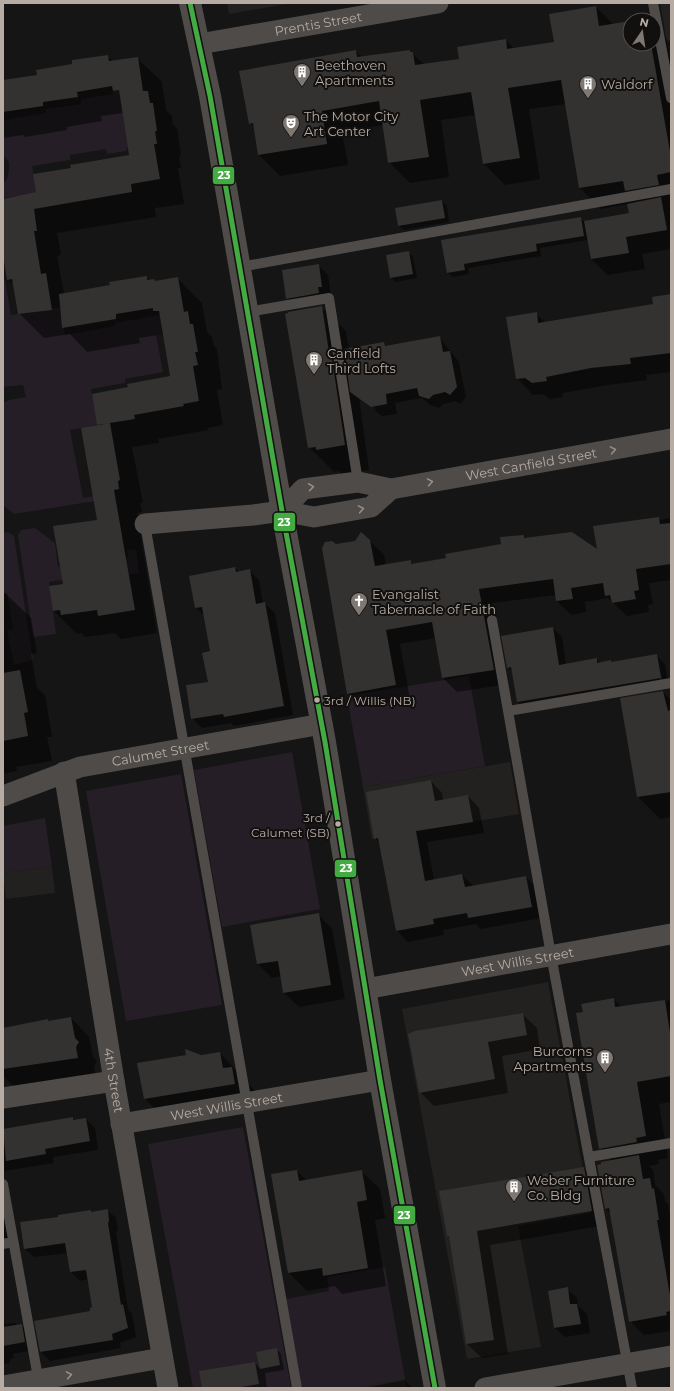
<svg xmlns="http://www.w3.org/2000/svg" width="674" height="1391" font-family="Montserrat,sans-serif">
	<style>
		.built { fill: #22211f }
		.green { fill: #251e26 }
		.shadow { fill: #0007; fill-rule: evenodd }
		.building { fill: #333230 }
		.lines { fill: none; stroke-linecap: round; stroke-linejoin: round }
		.service { stroke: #4e4b48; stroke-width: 10 }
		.minor { stroke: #4e4b48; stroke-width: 21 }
		.tertiary { stroke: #4e4b48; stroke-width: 22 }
		.bus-1-casing { stroke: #11100f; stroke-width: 8 }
		.bus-1 { stroke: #44aa42; stroke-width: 5 }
		.oneway { stroke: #988f88 }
		.bus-dot { fill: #b7aca4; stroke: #11100f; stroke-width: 1.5 }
		.labels { text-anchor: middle; stroke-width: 4; stroke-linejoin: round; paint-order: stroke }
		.bus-label { font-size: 12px; fill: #b7aca4; stroke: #11100f; text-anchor: start }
		.street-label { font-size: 13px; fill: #b7aca4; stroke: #11100f }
		.poi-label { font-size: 13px; fill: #b7aca4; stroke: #11100f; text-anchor: start }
		.line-badge { stroke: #11100f; stroke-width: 1.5 }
		.badge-label { font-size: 11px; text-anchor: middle; font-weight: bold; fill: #fff }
	</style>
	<rect width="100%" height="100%" fill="#151515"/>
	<path class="built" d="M 227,3 L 293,3 L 229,14 Z
		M 660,3 L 671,3 L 671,65 Z
		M 510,762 L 519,814 L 372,839 L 363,787 Z
		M 52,867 L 55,893 L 6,899 L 3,873 Z
		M 548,982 L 591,1213 L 518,1226 L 541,1347 L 467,1359 L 402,1009 Z
		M 405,1379 L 407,1388 L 356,1388 Z"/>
	<path class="green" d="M 121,90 L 120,96 L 128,147 L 126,151 L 107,154 L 106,149 L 70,155 L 70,160 L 32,166 L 37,193 L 3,198 L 3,184 L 7,179 L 9,170 L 9,162 L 3,155 L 3,120 L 46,113 L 46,109 L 81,104 L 81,99 L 113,94 L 113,91 Z
		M 3,280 L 5,280 L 11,315 L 60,307 L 65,335 L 115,326 L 115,323 L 160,315 L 163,334 L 156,335 L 163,372 L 125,379 L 125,383 L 91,389 L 98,425 L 70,430 L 83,498 L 112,493 L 114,498 L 14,514 L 3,505 L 3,403 L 9,400 L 26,397 L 23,385 L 3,387 Z
		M 35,528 L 55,543 L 58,567 L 128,557 L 127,550 L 136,549 L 139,573 L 91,580 L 90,575 L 49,582 L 56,634 L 33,637 L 18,535 L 21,530 Z
		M 8,532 L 14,536 L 33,660 L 14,665 L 7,630 L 13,629 L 7,593 L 3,593 L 3,533 Z
		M 469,676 L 485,766 L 363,787 L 347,696 Z
		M 292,752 L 320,909 L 222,927 L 194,770 Z
		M 181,774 L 222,1005 L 126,1021 L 86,791 Z
		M 45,818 L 52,867 L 3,873 L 3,826 Z
		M 243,1127 L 291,1388 L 193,1388 L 148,1144 Z
		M 385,1267 L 405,1379 L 356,1388 L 302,1388 L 286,1299 L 329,1291 L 327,1277 Z"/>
	<path class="shadow" d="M 596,7 L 614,25 L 630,22 L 630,44 L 654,44 L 654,26 L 668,41 L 671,40 L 671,249 L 642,254 L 645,269 L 608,275 L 591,259 L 588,240 L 540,248 L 541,256 L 468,268 L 469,274 L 453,277 L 448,273 L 442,241 L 580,218 L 584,222 L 630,214 L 628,204 L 601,209 L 580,188 L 566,104 L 529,109 L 540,179 L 505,185 L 484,164 L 476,115 L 441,120 L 449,177 L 410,183 L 389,162 L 383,125 L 342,132 L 348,165 L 280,176 L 259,155 L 255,128 L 250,123 L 356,51 L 362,58 L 409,51 L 425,65 L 461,60 L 505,40 L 515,49 L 555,43 Z
		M 107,56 L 113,61 L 137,58 L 162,82 L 166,110 L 172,116 L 173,125 L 177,128 L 181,155 L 179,156 L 181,168 L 178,168 L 184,204 L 155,208 L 156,217 L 57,233 L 61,255 L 57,256 L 64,293 L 111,286 L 147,278 L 150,281 L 156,282 L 178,279 L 202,303 L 207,332 L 212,337 L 214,346 L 217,349 L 222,389 L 217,390 L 223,425 L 207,428 L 208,430 L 158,439 L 159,443 L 132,447 L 143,503 L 140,503 L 142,512 L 137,513 L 157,633 L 121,639 L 115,633 L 85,637 L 81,633 L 77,634 L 54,611 L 50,587 L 64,585 L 98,520 L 98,424 L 129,388 L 172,377 L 164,334 L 139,338 L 140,343 L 87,352 L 70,334 L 44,338 L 19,313 L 14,285 L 8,279 L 3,248 L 3,200 L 38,193 L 72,169 L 131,156 L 123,113 L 101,116 L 102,121 L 67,127 L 67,130 L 25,137 L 23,135 L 3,138 L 3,81 L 38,76 Z
		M 442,201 L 447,206 L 449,222 L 404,230 L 399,226 Z
		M 408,252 L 413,257 L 417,278 L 395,282 L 391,277 Z
		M 318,265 L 328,275 L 331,296 L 297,308 L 287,298 Z
		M 671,295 L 671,372 L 646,375 L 647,380 L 608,385 L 562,393 L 563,397 L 550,399 L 543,394 L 533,395 L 517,378 L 536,313 L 545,323 L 654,305 Z
		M 321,307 L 346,331 L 349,350 L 384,344 L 387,347 L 439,337 L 459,362 L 466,397 L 460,404 L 455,401 L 443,404 L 439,408 L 430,405 L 422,398 L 395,403 L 397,414 L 382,416 L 361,401 L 360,400 L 375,411 L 376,409 L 359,397 L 369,470 L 342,474 L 338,471 L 334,472 L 309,447 Z
		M 659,518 L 660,520 L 671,518 L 671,580 L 649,583 L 653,604 L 648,605 L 649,612 L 627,616 L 608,598 L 585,602 L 586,612 L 571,615 L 557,601 L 556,595 L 492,603 L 508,684 L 457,692 L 443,678 L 436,638 L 400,644 L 410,699 L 362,707 L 348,693 L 336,545 L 370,541 L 384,555 L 386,566 L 410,562 L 413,565 L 447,558 L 502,544 L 524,536 L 527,539 L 598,552 Z
		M 235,568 L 239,572 L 249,570 L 259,580 L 263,604 L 265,604 L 275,613 L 293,715 L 234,726 L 231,723 L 202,728 L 192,718 L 209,683 L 211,652 L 205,616 L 196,608 Z
		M 3,594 L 6,594 L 31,618 L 37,653 L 31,654 L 37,688 L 45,695 L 52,737 L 47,737 L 52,761 L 16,767 L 17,771 L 3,774 Z
		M 553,628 L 562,637 L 566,665 L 597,659 L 600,663 L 610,661 L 612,663 L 656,655 L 665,664 L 669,687 L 527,711 L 518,702 L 513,672 L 508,667 ZM 657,664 L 659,664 L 663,683 L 661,683 Z
		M 663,692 L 671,700 L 671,817 L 660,819 L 638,797 Z
		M 431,781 L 442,793 L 443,800 L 468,796 L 479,808 L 484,833 L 427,842 L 434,880 L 462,875 L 473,886 L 526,877 L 537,888 L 542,918 L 481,929 L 476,924 L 443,930 L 444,935 L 408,942 L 397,931 L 380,843 L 375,838 Z
		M 318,914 L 332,929 L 345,999 L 299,1007 L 284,993 L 281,976 L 272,978 L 258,964 Z
		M 613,999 L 623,1008 L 671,1000 L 671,1102 L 659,1104 L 668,1158 L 658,1160 L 659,1164 L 649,1166 L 653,1170 L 655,1185 L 664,1194 L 665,1201 L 668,1204 L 671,1222 L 671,1331 L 644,1335 L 630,1321 L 611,1214 L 606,1209 L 612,1161 L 600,1148 L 584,1013 Z
		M 522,1014 L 537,1028 L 540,1049 L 502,1056 L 508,1093 L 434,1106 L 420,1092 Z
		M 71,1018 L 89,1037 L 93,1057 L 97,1061 L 94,1066 L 96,1076 L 15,1088 L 3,1076 L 3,1029 L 48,1020 L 49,1021 Z
		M 220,1053 L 256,1092 L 169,1123 L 144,1098 L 187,1056 Z
		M 72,1118 L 75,1121 L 86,1119 L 95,1128 L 98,1150 L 53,1157 L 54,1163 L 3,1171 L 3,1130 Z
		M 584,1168 L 598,1182 L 606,1225 L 490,1245 L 508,1354 L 482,1358 L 467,1344 L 450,1238 L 448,1236 Z
		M 297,1171 L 306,1180 L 361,1171 L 380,1189 L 385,1218 L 375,1220 L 386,1286 L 342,1294 L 335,1286 L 307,1291 L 289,1273 Z
		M 3,1209 L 13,1240 L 3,1242 Z
		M 107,1210 L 116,1218 L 118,1230 L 116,1232 L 128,1310 L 132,1314 L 136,1337 L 120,1343 L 121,1348 L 50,1361 L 41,1352 L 36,1322 L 91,1311 L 93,1308 L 89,1279 L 80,1281 L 71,1272 L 68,1253 L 34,1257 L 25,1249 L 59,1218 L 90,1211 L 92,1212 Z
		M 567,1289 L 577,1298 L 578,1306 L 587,1314 L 590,1333 L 565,1337 L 555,1328 Z
		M 3,1311 L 5,1324 L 15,1323 L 17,1325 L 21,1325 L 30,1333 L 33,1350 L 13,1354 L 14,1358 L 10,1359 L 10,1363 L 3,1364 Z
		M 276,1349 L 281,1354 L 284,1370 L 265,1373 L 267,1388 L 203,1388 L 255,1363 L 261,1369 Z
		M 405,1380 L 412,1388 L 363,1388 Z"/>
	<path class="building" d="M 596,6 L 599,26 L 630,21 L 630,44 L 651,44 L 671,157 L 671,172 L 657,175 L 659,185 L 625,191 L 623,181 L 579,188 L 561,80 L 508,88 L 520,158 L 483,164 L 471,92 L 420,100 L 429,157 L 388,163 L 379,101 L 322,111 L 327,144 L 258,155 L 253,123 L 249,124 L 239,71 L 356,50 L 357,57 L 410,50 L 410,52 L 413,52 L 415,65 L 459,59 L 457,47 L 506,39 L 507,49 L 554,42 L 549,14 Z
		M 108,55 L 109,61 L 138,57 L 143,91 L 148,91 L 150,103 L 153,103 L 157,131 L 155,131 L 157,144 L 154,144 L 160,179 L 131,184 L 132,192 L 34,209 L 37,231 L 34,231 L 41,274 L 46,273 L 52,310 L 18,314 L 12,279 L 7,280 L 3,254 L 3,199 L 36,192 L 33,174 L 71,168 L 70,165 L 129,155 L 119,90 L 113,91 L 112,86 L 77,92 L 78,97 L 43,102 L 43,106 L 3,112 L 3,80 L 37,75 L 36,70 L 72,64 L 72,60 Z
		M 661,197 L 667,230 L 626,237 L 629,253 L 591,259 L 584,221 L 629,213 L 627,204 Z
		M 442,200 L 445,218 L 398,226 L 395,208 Z
		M 581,217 L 584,236 L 536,244 L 537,251 L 464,264 L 465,270 L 447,273 L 441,240 Z
		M 409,251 L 413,274 L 390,278 L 386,255 Z
		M 319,264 L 322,287 L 318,287 L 319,293 L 286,299 L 282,270 Z
		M 147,276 L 147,280 L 154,279 L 155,281 L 178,277 L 184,312 L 188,311 L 190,324 L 193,324 L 198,352 L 195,352 L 198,365 L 193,366 L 199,401 L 183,404 L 184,406 L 134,415 L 135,419 L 97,425 L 92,394 L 128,387 L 127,384 L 170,376 L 159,311 L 153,311 L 153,308 L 116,314 L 116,319 L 62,328 L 59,294 L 110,285 L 109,282 Z
		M 671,294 L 671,353 L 630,358 L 631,364 L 591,368 L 546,377 L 547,381 L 532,383 L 525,378 L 516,379 L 506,317 L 537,312 L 538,323 L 653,304 L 652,297 Z
		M 322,306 L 329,352 L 331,352 L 345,445 L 316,450 L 316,447 L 308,448 L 285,314 L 288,313 L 288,312 Z
		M 440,336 L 443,352 L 450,351 L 457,387 L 450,395 L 445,392 L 433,395 L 429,399 L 419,396 L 417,388 L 386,394 L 387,404 L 371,407 L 350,392 L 344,349 L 384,342 L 385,346 Z
		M 110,423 L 120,480 L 118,481 L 119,489 L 114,490 L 135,610 L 98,616 L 97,610 L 61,615 L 60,610 L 53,611 L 49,586 L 63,584 L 53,526 L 97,520 L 81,428 Z
		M 659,517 L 660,524 L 671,523 L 671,564 L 636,569 L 639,590 L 634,591 L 636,599 L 612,603 L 610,595 L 605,596 L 603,583 L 571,588 L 573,599 L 556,601 L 553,579 L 479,589 L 494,670 L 442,678 L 432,622 L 386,630 L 396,685 L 347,694 L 322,548 L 325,542 L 332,541 L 336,544 L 355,541 L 361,532 L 370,540 L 375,566 L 411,560 L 411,564 L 446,558 L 445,554 L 501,544 L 500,537 L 524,535 L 524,538 L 572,532 L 597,549 L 593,526 Z
		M 235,567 L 236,572 L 250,569 L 256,604 L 265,602 L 284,706 L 224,717 L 223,714 L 191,719 L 186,685 L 208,682 L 202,653 L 210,651 L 202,607 L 195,608 L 189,576 Z
		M 553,627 L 559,665 L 597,658 L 597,663 L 611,660 L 611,662 L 657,654 L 661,678 L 517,702 L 511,667 L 507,668 L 501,636 Z
		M 20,670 L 28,712 L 24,713 L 28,736 L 3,741 L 3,673 Z
		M 663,691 L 668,711 L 671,710 L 671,792 L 637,797 L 620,698 Z
		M 431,780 L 435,801 L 468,795 L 473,822 L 416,831 L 425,881 L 462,874 L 465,887 L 526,876 L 532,907 L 468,918 L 467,913 L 433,919 L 434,924 L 396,931 L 378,838 L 374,839 L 366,792 Z
		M 319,913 L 331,985 L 283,993 L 278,961 L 257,964 L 250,925 Z
		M 614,998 L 615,1007 L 665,1000 L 671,1039 L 671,1076 L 637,1082 L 646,1136 L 636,1138 L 637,1142 L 599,1149 L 576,1013 L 583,1012 L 581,1004 Z
		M 523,1013 L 527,1035 L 488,1042 L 495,1079 L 419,1093 L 408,1034 L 415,1031 Z
		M 71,1017 L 75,1038 L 79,1042 L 76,1047 L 78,1058 L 3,1069 L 3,1028 L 48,1019 L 48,1021 Z
		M 185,1049 L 201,1055 L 220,1052 L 223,1068 L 232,1067 L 235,1084 L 144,1099 L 137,1063 L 186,1055 Z
		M 73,1117 L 73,1120 L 86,1118 L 90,1141 L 45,1149 L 46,1154 L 6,1161 L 3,1129 Z
		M 639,1155 L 643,1179 L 650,1178 L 652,1189 L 654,1188 L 659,1220 L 657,1220 L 671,1301 L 671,1311 L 666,1312 L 667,1315 L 629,1322 L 609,1208 L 605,1209 L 597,1165 L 601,1164 L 601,1162 Z
		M 584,1167 L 592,1211 L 477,1231 L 494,1340 L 466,1344 L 449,1236 L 447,1236 L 439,1191 Z
		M 297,1170 L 299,1181 L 362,1170 L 367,1200 L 357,1202 L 368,1268 L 323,1276 L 322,1268 L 288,1273 L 271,1174 Z
		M 108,1209 L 109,1221 L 108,1223 L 121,1305 L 123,1304 L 128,1328 L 112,1334 L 113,1340 L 40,1352 L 34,1321 L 90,1311 L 90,1308 L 92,1307 L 86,1270 L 70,1272 L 65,1243 L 24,1249 L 20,1222 L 58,1217 L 58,1215 L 91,1210 L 91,1212 Z
		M 568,1287 L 570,1304 L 577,1304 L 581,1324 L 554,1328 L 548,1291 Z
		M 22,1324 L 25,1342 L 3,1346 L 3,1327 Z
		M 277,1348 L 280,1365 L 260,1369 L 256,1352 Z
		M 255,1362 L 259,1384 L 236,1388 L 202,1388 L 199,1371 Z"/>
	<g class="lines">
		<path class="service" d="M 653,3 L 671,98
			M 240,267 L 671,189
			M 247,312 L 329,298 L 358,482
			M 145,524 L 297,1388
			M 492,620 L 551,955 L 632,1388
			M 508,711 L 671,683
			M 589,1157 L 671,1143
			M 3,1184 L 39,1383
			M 3,1244 L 13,1242"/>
		<g class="minor">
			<path id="s1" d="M 199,44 L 438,3"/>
			<path id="s2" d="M 282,511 L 303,489 L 358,482 L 391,489 L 671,439"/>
			<path d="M 145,524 L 253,515 L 282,511 L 314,517 L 371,507 L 391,489"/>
			<path id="s3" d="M 64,772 L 114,1081 L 168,1388"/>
			<path id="s4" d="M 3,796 L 80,767 L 322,724"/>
			<path id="s5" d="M 365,989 L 671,934"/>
			<path d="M 3,1098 L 114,1081"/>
			<path id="s6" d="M 121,1124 L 380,1080"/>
			<path d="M 3,1386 L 162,1358"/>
			<path d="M 485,1388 L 671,1356"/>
		</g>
		<path class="tertiary" d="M 190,3 L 210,96 L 282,511 L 325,742 L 380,1080 L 435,1388"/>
		<defs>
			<path id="bus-1" d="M 190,3 L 210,96 L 282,511 L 325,742 L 380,1080 L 435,1388"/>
		</defs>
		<use href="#bus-1" class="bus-1-casing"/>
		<use href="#bus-1" class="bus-1"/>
	</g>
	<defs><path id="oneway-chevron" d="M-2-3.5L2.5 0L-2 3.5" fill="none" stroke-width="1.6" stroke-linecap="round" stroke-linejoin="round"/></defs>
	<g class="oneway">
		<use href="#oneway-chevron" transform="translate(613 450) rotate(-10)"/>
		<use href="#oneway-chevron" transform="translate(430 482) rotate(-10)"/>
		<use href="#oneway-chevron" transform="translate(311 487) rotate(-8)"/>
		<use href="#oneway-chevron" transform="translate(361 509) rotate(-10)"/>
		<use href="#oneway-chevron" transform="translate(69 1375) rotate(-10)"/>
	</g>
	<defs>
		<symbol id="building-pin" viewBox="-11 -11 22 30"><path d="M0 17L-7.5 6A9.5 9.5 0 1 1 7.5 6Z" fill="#7e7772" stroke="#11100f"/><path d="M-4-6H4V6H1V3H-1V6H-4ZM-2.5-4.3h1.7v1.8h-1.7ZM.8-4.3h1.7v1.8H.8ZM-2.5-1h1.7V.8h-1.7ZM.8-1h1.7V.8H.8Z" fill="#fff"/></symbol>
		<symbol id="theatre-pin" viewBox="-11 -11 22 30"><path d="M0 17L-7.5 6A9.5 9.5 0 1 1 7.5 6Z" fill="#7e7772" stroke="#11100f"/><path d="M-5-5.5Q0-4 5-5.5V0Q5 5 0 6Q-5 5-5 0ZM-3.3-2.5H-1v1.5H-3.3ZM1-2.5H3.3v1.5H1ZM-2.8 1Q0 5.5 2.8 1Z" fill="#fff"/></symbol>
		<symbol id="church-pin" viewBox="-11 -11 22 30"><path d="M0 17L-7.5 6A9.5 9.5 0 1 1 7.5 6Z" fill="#7e7772" stroke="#11100f"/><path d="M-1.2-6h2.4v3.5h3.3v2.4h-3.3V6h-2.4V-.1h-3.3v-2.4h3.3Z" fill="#fff"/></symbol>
	</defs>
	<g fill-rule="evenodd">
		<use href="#building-pin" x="292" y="62" width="20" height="27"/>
		<use href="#building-pin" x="578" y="74" width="20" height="27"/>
		<use href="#theatre-pin" x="281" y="113" width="20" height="27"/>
		<use href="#building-pin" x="304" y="350" width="20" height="27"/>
		<use href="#church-pin" x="349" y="591" width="20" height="27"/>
		<use href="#building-pin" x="595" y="1048" width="20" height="27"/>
		<use href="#building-pin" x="504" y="1177" width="20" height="27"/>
	</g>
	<g class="bus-dot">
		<circle cx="317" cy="700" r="3.5"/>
		<circle cx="338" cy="824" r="3.5"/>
	</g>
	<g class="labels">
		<g class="bus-label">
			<text x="324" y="705">3rd / Willis (NB)</text>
			<text x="330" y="822" text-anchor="end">3rd /<tspan x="330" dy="15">Calumet (SB)</tspan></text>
		</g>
		<g class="street-label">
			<text dy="5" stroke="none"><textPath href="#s1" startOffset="121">Prentis Street</textPath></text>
			<text dy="5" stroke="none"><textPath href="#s2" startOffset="262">West Canfield Street</textPath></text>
			<text dy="5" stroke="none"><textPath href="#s4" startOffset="164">Calumet Street</textPath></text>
			<text dy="5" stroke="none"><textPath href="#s5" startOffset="155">West Willis Street</textPath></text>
			<text dy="5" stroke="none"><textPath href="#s3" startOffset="312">4th Street</textPath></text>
			<text dy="5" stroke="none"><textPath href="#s6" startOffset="107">West Willis Street</textPath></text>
		</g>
		<g class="poi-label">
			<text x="315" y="70">Beethoven<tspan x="315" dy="15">Apartments</tspan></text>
			<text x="601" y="89">Waldorf</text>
			<text x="304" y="121">The Motor City<tspan x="304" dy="15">Art Center</tspan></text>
			<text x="327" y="358">Canfield<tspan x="327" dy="15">Third Lofts</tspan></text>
			<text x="372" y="599">Evangalist<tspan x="372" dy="15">Tabernacle of Faith</tspan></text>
			<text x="592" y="1056" text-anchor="end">Burcorns<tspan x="592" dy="15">Apartments</tspan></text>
			<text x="527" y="1185">Weber Furniture<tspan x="527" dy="15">Co. Bldg</tspan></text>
		</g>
	</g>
	<g class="line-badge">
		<rect x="212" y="166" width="23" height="19" rx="4" fill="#44aa42"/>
		<rect x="273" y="512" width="23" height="20" rx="4" fill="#44aa42"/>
		<rect x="334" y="859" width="23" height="19" rx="4" fill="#44aa42"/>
		<rect x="393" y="1205" width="23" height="20" rx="4" fill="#44aa42"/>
	</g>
	<g class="badge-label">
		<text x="224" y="179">23</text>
		<text x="284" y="526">23</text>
		<text x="346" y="872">23</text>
		<text x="404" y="1219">23</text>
	</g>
	<rect width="674" height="1391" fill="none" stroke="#b7aca4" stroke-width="8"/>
	<g transform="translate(642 32) rotate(13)"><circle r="19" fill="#11100f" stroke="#534e4b"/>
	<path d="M0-3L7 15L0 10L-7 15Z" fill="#7e7772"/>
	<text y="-6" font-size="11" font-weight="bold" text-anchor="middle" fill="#b7aca4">N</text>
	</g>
</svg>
